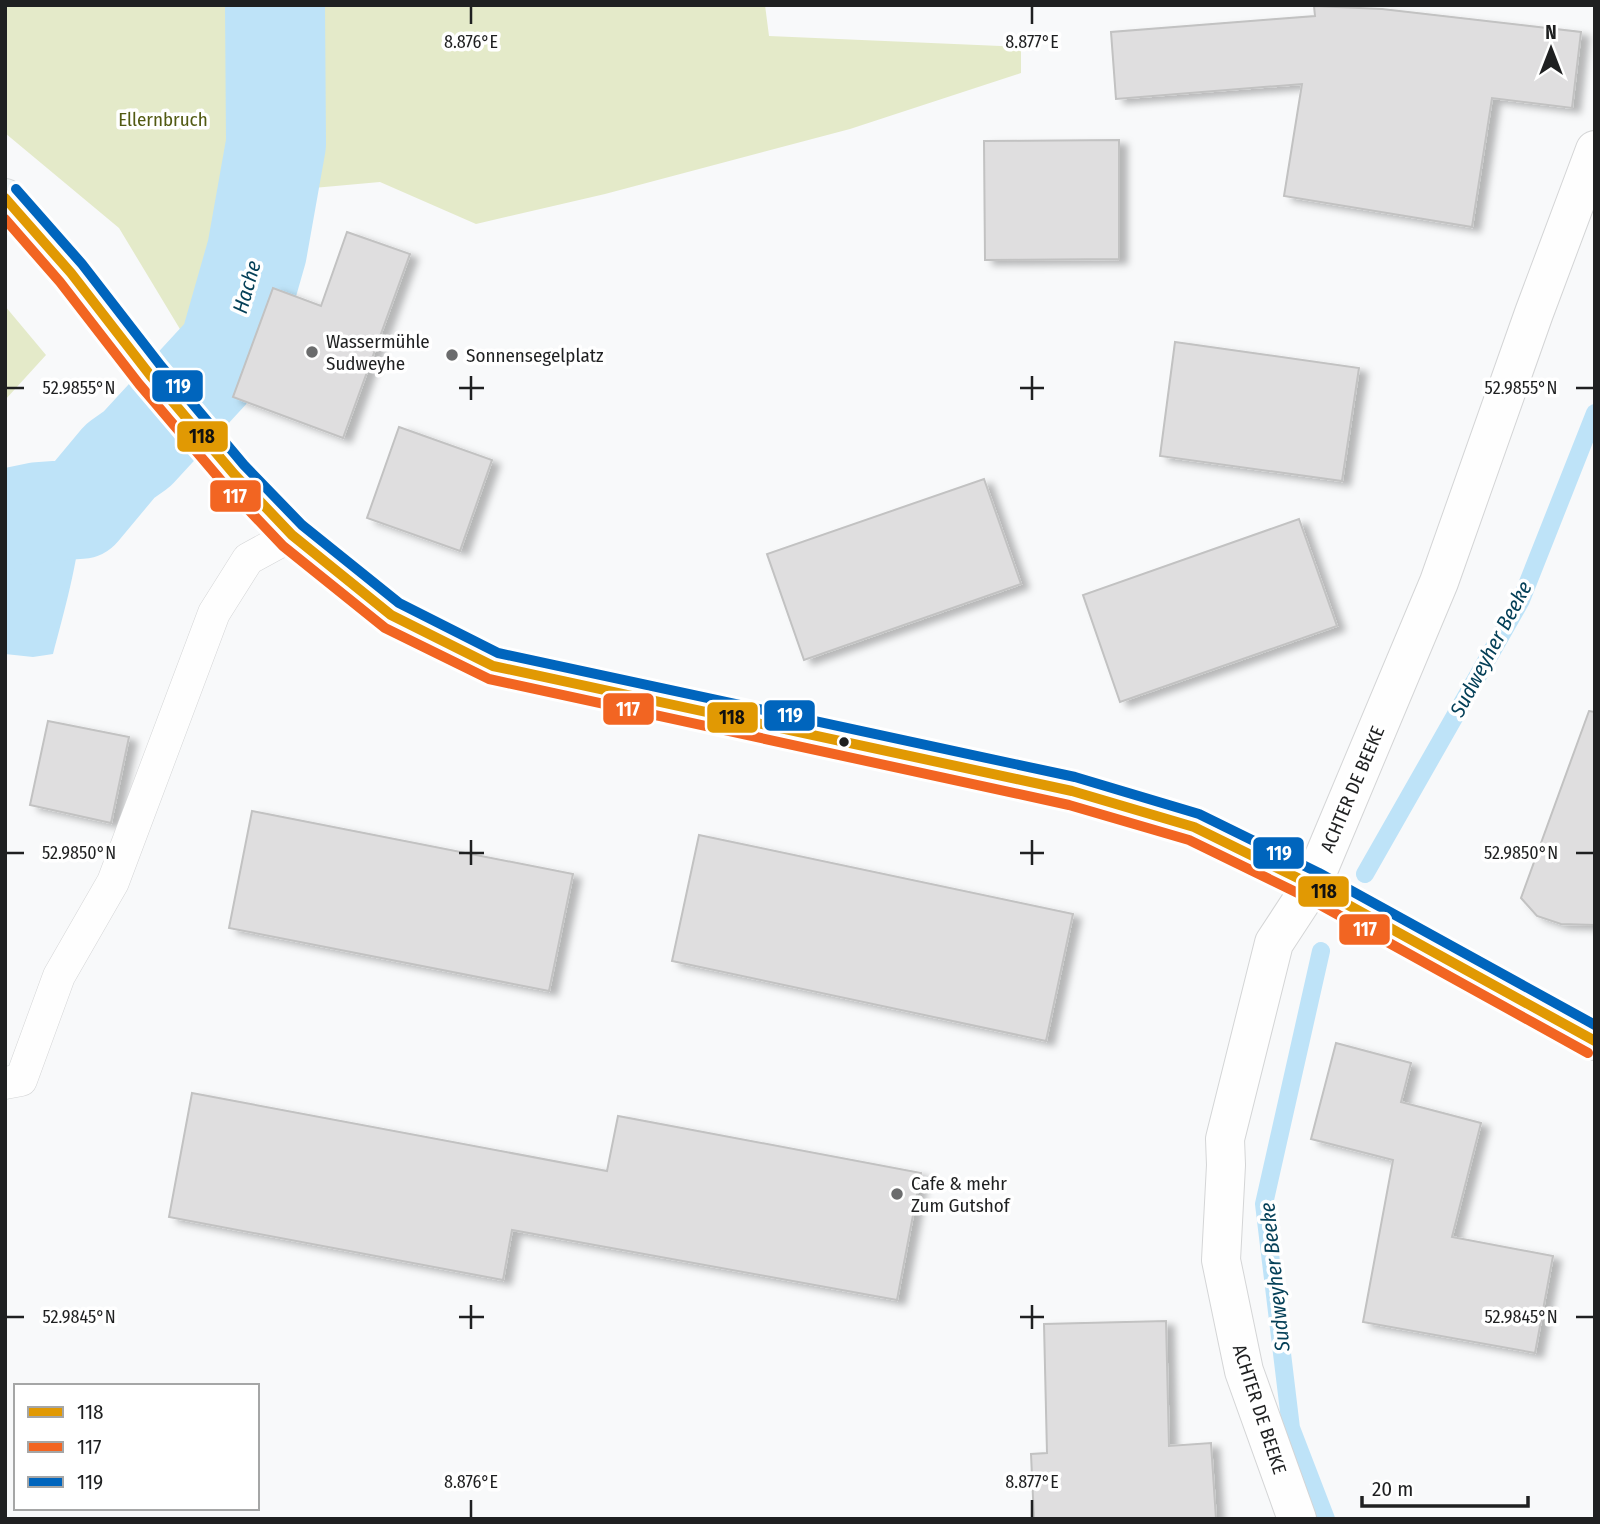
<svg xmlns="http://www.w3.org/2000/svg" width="1600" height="1524" font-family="'Fira Sans Condensed',sans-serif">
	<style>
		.green { fill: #e4eac9 }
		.water { fill: #bee3f8 }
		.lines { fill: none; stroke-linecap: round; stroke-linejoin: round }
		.stream { stroke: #bee3f8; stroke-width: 18 }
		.river { stroke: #bee3f8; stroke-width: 100 }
		.building { fill: #dfdedf; stroke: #c2c2c2; stroke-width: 2; filter: url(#shadow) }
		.service-casing { stroke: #d4d5d6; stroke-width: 33 }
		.minor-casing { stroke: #d4d5d6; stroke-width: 40 }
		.secondary-casing { stroke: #d4d5d6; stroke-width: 40 }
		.service { stroke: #fefefe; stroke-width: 32 }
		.minor { stroke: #fefefe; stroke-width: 38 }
		.secondary { stroke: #f0f6f7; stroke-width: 38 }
		.bus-1-casing { stroke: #fff; stroke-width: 16 }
		.bus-2-casing { stroke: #fff; stroke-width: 16 }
		.bus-3-casing { stroke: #fff; stroke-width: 16 }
		.bus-1 { stroke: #e19903; stroke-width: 10 }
		.bus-2 { stroke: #f26522; stroke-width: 10 }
		.bus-3 { stroke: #0065bd; stroke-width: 10 }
		.ticks { fill: none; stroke: #1f2021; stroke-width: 2.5 }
		.poi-dot { fill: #6b6c6d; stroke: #fff; stroke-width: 2.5 }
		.bus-dot { fill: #1f2021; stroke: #fff; stroke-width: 2.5 }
		.labels { text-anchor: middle; stroke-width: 7; stroke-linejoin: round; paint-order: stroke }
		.park-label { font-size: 19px; fill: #525a13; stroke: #fff }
		.poi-label { font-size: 19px; fill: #1f2021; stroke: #fff; text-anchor: start }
		.street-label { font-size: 19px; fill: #1f2021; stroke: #fff }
		.water-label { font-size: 21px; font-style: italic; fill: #054058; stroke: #fff }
		.ticks-label { font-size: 18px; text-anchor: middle; fill: #1f2021; stroke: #fff; stroke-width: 7; stroke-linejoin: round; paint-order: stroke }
		.line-badge { stroke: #fff; stroke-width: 2.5 }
		.badge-label { font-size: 19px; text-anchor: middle; font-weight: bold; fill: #fff }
		.pale-badge-label { font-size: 19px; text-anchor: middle; font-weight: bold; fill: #111 }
	</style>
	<defs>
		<filter id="shadow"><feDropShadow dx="8" dy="4.5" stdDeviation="3.5" flood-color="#0004"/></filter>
	</defs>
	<rect width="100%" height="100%" fill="#f8f9fa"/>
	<path class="green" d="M 5,5 L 765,5 L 769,36 L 1021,47 L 1021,73 L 850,129 L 605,194 L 476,224 L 380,182 L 291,190 L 238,203 L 228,263 L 213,319 L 192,349 L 119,228 L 5,133 Z
		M 5,306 L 46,355 L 5,400 Z"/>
	<path class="water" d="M 16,475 L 73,483 C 75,491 79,501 80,509 C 83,548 63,615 53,654 L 33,657 L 5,654 L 5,477 Z"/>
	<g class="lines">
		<path class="stream" d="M 1365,874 L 1521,600 L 1595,413
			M 1321,951 L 1264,1204 L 1291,1428 L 1326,1519"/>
		<path class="river" d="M 5,519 L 39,512 L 80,509 L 120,461 L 137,449 L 229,349 L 257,251 L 276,144 L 275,5"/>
	</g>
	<path class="building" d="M 1314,6 L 1382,9 L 1581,32 L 1572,108 L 1492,98 L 1472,227 L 1284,196 L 1302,84 L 1116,99 L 1111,32 L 1315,16 Z
		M 1119,140 L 1119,259 L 985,260 L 984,141 Z
		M 347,232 L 410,254 L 343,438 L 233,397 L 273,288 L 321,306 Z
		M 1175,342 L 1359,368 L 1342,481 L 1160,456 Z
		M 399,427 L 492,460 L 460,551 L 367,518 Z
		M 984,479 L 1021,584 L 804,660 L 767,554 Z
		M 1299,519 L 1337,626 L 1120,702 L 1083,595 Z
		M 1589,711 L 1595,712 L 1595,925 L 1561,924 L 1537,916 L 1521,898 Z
		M 48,721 L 129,737 L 111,823 L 30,805 Z
		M 252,811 L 573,874 L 549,991 L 229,928 Z
		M 699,835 L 1073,914 L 1046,1041 L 672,961 Z
		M 1336,1043 L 1411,1063 L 1401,1102 L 1481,1123 L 1452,1237 L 1553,1256 L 1535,1353 L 1363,1322 L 1393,1160 L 1311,1139 Z
		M 192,1093 L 607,1171 L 618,1116 L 921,1173 L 897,1300 L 512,1230 L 503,1280 L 169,1217 Z
		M 1166,1321 L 1169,1446 L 1211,1443 L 1216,1519 L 1034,1519 L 1031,1454 L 1047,1453 L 1044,1324 Z"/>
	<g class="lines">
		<defs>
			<path id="service" d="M 5,1083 L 21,1080 L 59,976 L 113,882 L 214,613 L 248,559 L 292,535"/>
			<path id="minor" d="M 1297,1519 L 1244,1371 L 1221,1260 L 1226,1165 L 1225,1139 L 1274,943 L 1312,885 L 1439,582 L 1534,313 L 1595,150"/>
			<path id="secondary" d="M 5,198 L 71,273 L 150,375 L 234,474 L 292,535 L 391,615 L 493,666 L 1072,791 L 1194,827 L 1312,885 L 1595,1041"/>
		</defs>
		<use href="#service" class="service-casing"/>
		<use href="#minor" class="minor-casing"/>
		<use href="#secondary" class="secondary-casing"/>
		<use href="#service" class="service"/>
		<use href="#minor" class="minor"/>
		<use href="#secondary" class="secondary"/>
		<defs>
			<path id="bus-1" d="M 5,198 L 71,273 L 150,375 L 234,474 L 292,535 L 391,615 L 493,666 L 1072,791 L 1194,827 L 1312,885 L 1595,1041"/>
			<path id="bus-2" d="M 5,219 L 60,282 L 139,384 L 224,484 L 283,546 L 385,628 L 489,679 L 1069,805 L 1189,840 L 1306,897 L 1588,1053"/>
			<path id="bus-3" d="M 16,189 L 82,264 L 161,366 L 244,465 L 302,525 L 399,603 L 498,653 L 1075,777 L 1199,814 L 1319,873 L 1595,1025"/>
		</defs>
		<use href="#bus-1" class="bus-1-casing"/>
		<use href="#bus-2" class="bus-2-casing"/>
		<use href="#bus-3" class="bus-3-casing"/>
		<use href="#bus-1" class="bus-1"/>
		<use href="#bus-2" class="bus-2"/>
		<use href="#bus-3" class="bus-3"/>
	</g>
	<path class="ticks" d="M 471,7 L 471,24M 1032,7 L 1032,24M 471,376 L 471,400M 1032,376 L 1032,400M 7,388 L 24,388M 459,388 L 484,388M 1020,388 L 1044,388M 1576,388 L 1593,388M 471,840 L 471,865M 1032,840 L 1032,865M 7,853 L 24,853M 459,853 L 484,853M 1020,853 L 1044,853M 1576,853 L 1593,853M 471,1305 L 471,1329M 1032,1305 L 1032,1329M 7,1317 L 24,1317M 459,1317 L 484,1317M 1020,1317 L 1044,1317M 1576,1317 L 1593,1317M 471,1500 L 471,1517M 1032,1500 L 1032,1517"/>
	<g class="poi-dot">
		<circle cx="312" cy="352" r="7"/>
		<circle cx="452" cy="355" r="7"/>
		<circle cx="897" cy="1194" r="7"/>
	</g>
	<circle class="bus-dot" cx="844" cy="742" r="6"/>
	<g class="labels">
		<g class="park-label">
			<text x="163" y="126">Ellernbruch</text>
		</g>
		<g class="poi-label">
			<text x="326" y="348">Wassermühle<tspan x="326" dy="22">Sudweyhe</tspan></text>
			<text x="466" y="362">Sonnensegelplatz</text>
			<text x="911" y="1190">Cafe &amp; mehr<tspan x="911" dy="22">Zum Gutshof</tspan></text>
		</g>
		<g class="street-label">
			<text transform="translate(1352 789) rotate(-67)" y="7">ACHTER DE BEEKE</text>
			<text transform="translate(1260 1409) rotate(72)" y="7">ACHTER DE BEEKE</text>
		</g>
		<g class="water-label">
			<text transform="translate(247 287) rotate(-74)" y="7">Hache</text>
			<text transform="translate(1491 649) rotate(-62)" y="7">Sudweyher Beeke</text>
			<text transform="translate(1275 1277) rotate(-96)" y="7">Sudweyher Beeke</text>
		</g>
	</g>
	<g class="ticks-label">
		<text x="471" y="48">8.876°E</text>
		<text x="1032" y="48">8.877°E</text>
		<text x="79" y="394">52.9855°N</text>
		<text x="1521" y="394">52.9855°N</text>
		<text x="79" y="859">52.9850°N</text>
		<text x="1521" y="859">52.9850°N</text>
		<text x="79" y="1323">52.9845°N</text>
		<text x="1521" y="1323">52.9845°N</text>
		<text x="471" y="1488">8.876°E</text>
		<text x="1032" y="1488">8.877°E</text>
	</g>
	<g class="line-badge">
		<rect x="151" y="369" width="53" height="34" rx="7" fill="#0065bd"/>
		<rect x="176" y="420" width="53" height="33" rx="7" fill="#e19903"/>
		<rect x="209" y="479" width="53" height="34" rx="7" fill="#f26522"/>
		<rect x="602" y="692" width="53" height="34" rx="7" fill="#f26522"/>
		<rect x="763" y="699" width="53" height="33" rx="7" fill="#0065bd"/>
		<rect x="706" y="701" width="53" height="33" rx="7" fill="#e19903"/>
		<rect x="1252" y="836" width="53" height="34" rx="7" fill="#0065bd"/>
		<rect x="1297" y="875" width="53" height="33" rx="7" fill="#e19903"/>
		<rect x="1338" y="913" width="53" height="33" rx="7" fill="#f26522"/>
	</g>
	<g class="badge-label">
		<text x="178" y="393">119</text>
		<text x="235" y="503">117</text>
		<text x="628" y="716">117</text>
		<text x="790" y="722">119</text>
		<text x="1279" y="860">119</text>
		<text x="1365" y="936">117</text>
	</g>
	<g class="pale-badge-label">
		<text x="202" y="443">118</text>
		<text x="732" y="724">118</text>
		<text x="1324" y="898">118</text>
	</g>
	<rect width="1600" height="1524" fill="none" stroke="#1f2021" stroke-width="14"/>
	<rect x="14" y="1384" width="245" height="126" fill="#ffffff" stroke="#a5a6a6" stroke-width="2"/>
	<rect x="28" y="1407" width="35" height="10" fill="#e19903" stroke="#a5a6a6" stroke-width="2"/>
	<text x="77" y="1419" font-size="21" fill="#1f2021">118</text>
	<rect x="28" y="1442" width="35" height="10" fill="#f26522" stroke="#a5a6a6" stroke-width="2"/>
	<text x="77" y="1454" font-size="21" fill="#1f2021">117</text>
	<rect x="28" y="1477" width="35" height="10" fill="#0065bd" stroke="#a5a6a6" stroke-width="2"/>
	<text x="77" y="1489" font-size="21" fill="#1f2021">119</text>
	<g transform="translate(1551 49)" stroke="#ffffff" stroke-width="5" paint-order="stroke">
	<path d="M0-5L12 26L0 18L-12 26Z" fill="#1f2021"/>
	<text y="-10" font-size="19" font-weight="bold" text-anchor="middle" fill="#1f2021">N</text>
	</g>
	<path d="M1362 1496v10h166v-10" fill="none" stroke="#1f2021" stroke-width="3.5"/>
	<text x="1372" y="1496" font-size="21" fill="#1f2021" stroke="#ffffff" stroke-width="5" paint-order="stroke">20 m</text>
</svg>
